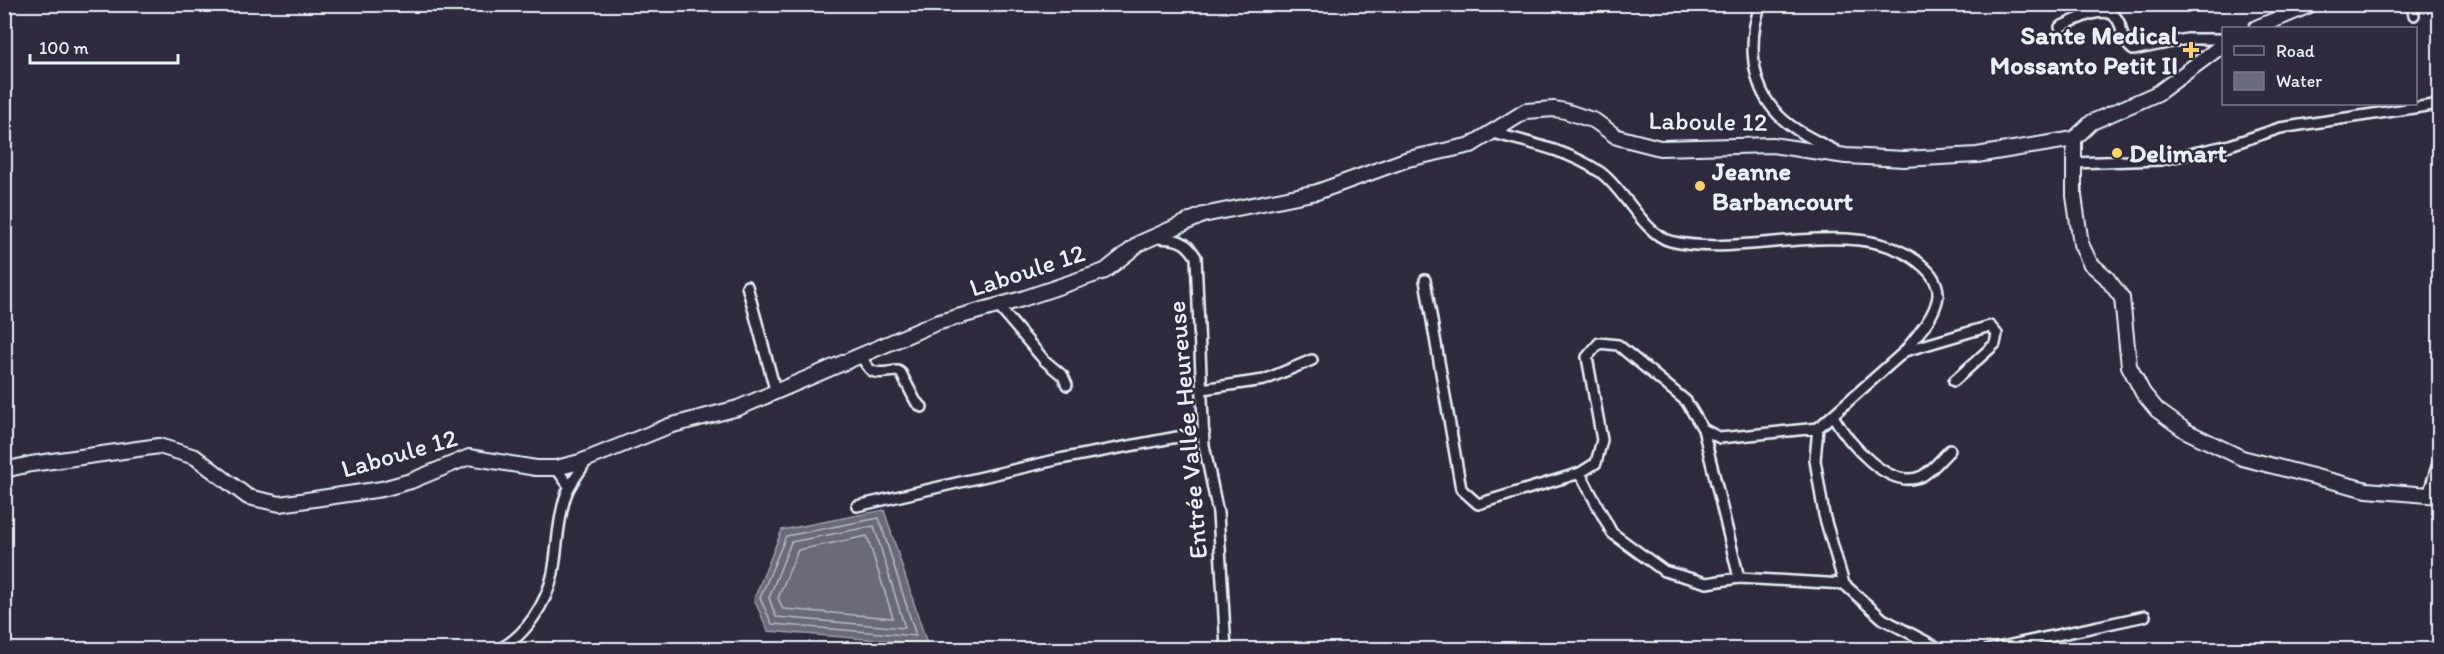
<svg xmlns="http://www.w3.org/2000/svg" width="2444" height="654" font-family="Itim,sans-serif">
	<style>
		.water { fill: #696978; stroke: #9c9fab; stroke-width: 1.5 }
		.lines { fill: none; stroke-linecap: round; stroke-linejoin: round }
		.shore { stroke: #b5bbc5; stroke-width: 1.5 }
		.street-casing { stroke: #e8f1f8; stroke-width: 14 }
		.secondary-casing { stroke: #e8f1f8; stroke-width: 18 }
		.street { stroke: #2f2a3d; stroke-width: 9 }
		.secondary { stroke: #2f2a3d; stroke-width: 14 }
		.poi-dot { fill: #ffd166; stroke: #2f2a3d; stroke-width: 2 }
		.labels { text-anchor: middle; stroke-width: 4.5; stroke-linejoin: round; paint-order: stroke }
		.poi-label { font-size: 26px; font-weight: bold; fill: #e8f1f8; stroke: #2f2a3d; text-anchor: start }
		.street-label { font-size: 26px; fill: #e8f1f8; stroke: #2f2a3d }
	</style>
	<rect width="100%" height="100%" fill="#2f2a3d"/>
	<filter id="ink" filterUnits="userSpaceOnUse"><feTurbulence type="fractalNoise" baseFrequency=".0167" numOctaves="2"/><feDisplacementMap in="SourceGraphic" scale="12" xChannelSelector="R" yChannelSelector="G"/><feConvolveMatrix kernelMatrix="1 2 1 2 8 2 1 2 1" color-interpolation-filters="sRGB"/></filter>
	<g filter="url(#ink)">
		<path class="water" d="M 884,510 L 927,644 L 768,631 L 754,599 L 782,530 Z"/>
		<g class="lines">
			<path class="shore" d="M 879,518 L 916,636 L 772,624 L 760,598 L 786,536 Z
				M 874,526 L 905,628 L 776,617 L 769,598 L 791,542 Z
				M 867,536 L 893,618 L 783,609 L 778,598 L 798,550 Z"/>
			<defs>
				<path id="street" d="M 1761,4 C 1748,37 1750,82 1774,110 C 1789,129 1815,140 1836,151
					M 2411,4 L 2414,15
					M 2060,27 C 2079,18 2112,0 2120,25 C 2123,35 2124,43 2133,50 L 2187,39 L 2224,39
					M 1489,132 C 1526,142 1568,150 1600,172 C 1624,189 1644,234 1670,241 C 1747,261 1870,207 1929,272 C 1936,280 1940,291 1937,301 C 1932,320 1916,336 1905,351
					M 2072,163 L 2161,160 L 2230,145 L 2280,128 L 2440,104
					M 1156,238 C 1176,239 1185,239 1196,257 L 1204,445 L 1218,513 L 1226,650
					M 1425,280 L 1461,489 L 1478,504 L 1580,473 L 1596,463 L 1602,440 L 1587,357 L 1599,343 L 1618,345 L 1686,401 L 1703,429 L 1739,578
					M 747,286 L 776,393
					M 998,306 L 1044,360 L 1063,376 L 1067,385
					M 860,354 C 872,377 873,373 898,371 L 901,373 L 916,402 L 922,407
					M 1202,389 L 1264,380 L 1312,360
					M 1833,416 C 1847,440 1888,492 1922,476 C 1932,471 1942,458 1950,450
					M 1818,428 L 1815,460 L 1824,515 L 1844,584 L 1883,619 L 1942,650
					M 1703,429 L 1720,438 L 1818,428 L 1905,351 L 1990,326 L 1997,334 L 1995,344 L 1954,381
					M 556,468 L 569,486
					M 1580,473 L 1612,533 L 1664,571 L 1707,583 L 1739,578 L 1844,584
					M 2428,495 L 2440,457
					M 857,506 L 1060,459 L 1204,432
					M 497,650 C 525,638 547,602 553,573 C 558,547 557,521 566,495 C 570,482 581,472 587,459
					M 1988,650 L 2145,616"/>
				<path id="secondary" d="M 2256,28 L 2312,4
					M 2224,44 L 2158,93 L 2092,122 L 2074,139 L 2074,196 L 2081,244 L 2090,263 L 2106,277 L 2122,298 L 2129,366 L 2143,393 L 2157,410 L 2186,431 L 2242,458 L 2367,490 L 2440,496
					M 4,470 L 31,464 L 159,446 L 195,457 L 248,497 L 280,504 L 382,489 L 411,481 L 469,457 L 536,468 L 556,468 L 580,462 L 669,426 L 738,408 L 936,323 L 1022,299 L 1105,271 L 1140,243 L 1203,215 L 1317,192 L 1408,159 L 1471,145 L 1526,111 L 1554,109 L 1565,111 L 1595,121 L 1617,137 L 1660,148 L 1772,145 L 1846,156 L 1904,159 L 1977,155 L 2074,139"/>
			</defs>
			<use href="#street" class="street-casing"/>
			<use href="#secondary" class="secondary-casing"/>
			<use href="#street" class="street"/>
			<use href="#secondary" class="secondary"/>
		</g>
	</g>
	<g class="poi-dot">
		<path d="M2188 41h6v6h6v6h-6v6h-6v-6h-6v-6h6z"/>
		<circle cx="2117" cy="153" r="6"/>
		<circle cx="1700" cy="186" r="6"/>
	</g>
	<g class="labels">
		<g class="poi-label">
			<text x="2178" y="44" text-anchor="end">Sante Medical<tspan x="2178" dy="30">Mossanto Petit II</tspan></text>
			<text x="2129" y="162">Delimart</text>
			<text x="1712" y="180">Jeanne<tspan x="1712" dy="30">Barbancourt</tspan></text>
		</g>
		<g class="street-label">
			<text transform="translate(1708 121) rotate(1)" y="9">Laboule 12</text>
			<text transform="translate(1027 270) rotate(-18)" y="9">Laboule 12</text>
			<text transform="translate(1187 430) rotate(-95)" y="9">Entrée Vallée Heureuse</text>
			<text transform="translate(399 453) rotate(-16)" y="9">Laboule 12</text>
		</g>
	</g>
	<rect width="2444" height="654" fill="none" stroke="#2f2a3d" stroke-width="24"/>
	<rect x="12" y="12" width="2420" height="630" fill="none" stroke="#e8f1f8" stroke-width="2" filter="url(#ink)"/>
	<rect x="2222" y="27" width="195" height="78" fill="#2f2a3d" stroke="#797a88" stroke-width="1.5"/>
	<rect x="2234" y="46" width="30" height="9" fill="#2f2a3d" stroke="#797a88" stroke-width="1.5"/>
	<text x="2276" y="57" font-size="18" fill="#e8f1f8">Road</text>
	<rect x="2234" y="72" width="30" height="18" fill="#696978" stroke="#797a88" stroke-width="1.5"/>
	<text x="2276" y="87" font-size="18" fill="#e8f1f8">Water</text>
	<path d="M30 54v9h148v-9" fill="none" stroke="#e8f1f8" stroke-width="3"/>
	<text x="39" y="54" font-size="18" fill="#e8f1f8" stroke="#2f2a3d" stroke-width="4.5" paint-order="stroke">100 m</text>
</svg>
